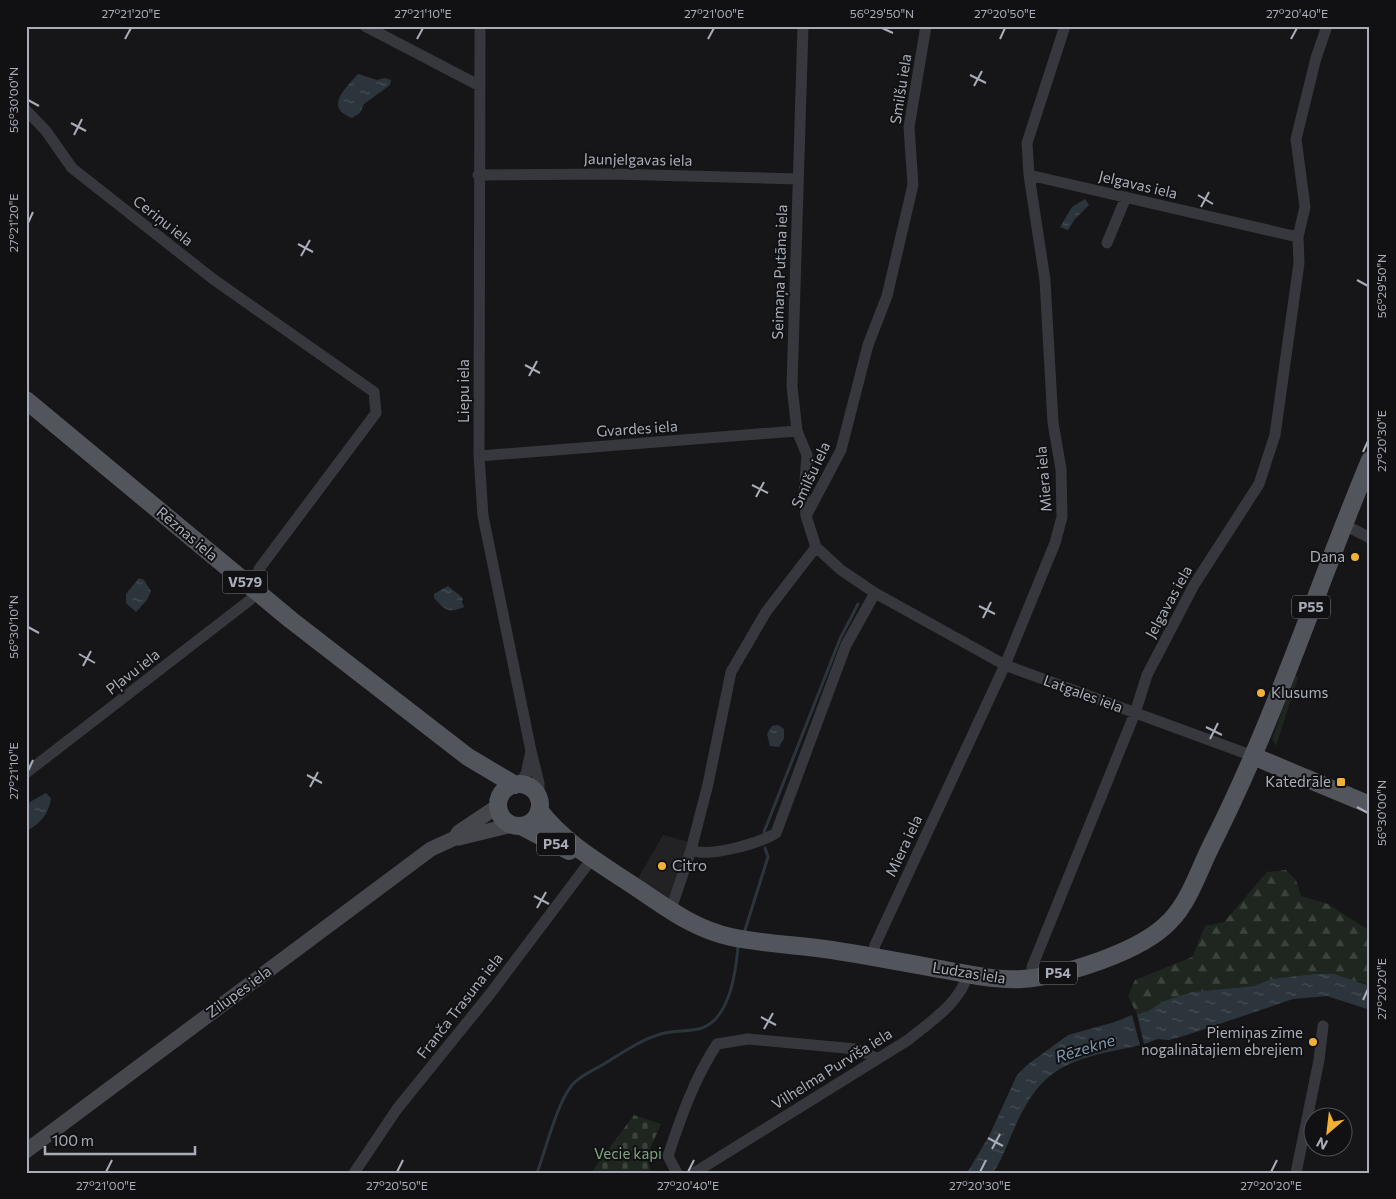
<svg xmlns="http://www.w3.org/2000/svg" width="1396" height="1199" font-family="Commissioner,sans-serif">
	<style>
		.built { fill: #222225 }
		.green { fill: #1e261f }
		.forest { fill: url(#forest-firs) }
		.cemetery { fill: url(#cemetery-stones) }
		.water { fill: url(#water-ripples) }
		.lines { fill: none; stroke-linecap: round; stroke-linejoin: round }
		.stream { stroke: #2c353c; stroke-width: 3 }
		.street { stroke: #37383d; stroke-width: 11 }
		.secondary { stroke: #45474d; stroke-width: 15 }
		.primary { stroke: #53555c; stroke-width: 18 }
		.ticks { fill: none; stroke: #a8adb8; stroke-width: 2 }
		.poi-dot { fill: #f2b134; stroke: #111113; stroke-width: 2 }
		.labels { text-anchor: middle; stroke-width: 4; stroke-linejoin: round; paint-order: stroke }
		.shield { fill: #111113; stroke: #7b7e86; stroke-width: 1 }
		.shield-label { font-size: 14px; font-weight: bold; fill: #a8adb8 }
		.street-label { font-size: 15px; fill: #a8adb8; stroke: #111113 }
		.poi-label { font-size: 15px; fill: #a8adb8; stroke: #111113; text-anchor: end }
		.park-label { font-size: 15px; fill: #7fa381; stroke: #111113 }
		.water-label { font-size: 16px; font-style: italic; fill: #7f9bb3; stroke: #111113 }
		.neatline { fill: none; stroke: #a8adb8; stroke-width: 2 }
		.ticks-label { font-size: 12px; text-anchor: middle; fill: #a8adb8 }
	</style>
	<defs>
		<pattern id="forest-firs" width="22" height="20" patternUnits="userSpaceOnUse" patternTransform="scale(1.25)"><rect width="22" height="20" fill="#1e261f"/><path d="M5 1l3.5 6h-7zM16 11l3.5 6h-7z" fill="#3c433d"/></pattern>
		<pattern id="cemetery-stones" width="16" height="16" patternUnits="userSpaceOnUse" patternTransform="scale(1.25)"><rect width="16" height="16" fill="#1e261f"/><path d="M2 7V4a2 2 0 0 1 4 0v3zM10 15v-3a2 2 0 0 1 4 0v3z" fill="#3c433d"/></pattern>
		<pattern id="water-ripples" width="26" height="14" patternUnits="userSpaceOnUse" patternTransform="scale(1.25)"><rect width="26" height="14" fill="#2c353c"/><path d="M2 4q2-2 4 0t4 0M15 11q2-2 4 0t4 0" fill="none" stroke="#485056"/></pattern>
	</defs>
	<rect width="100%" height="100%" fill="#161618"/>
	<path class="built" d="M 663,835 L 696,844 L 676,908 L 636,882 Z"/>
	<path class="green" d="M 1295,675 L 1298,678 L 1276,746 L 1272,739 Z"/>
	<path class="forest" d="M 1286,870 L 1296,880 L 1301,896 L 1328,904 L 1370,931 L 1370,986 L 1361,982 L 1314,974 L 1271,979 L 1254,986 L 1192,992 L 1164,1001 L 1148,1011 L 1137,1014 L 1128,996 L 1135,980 L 1192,957 L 1205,926 L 1224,922 L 1267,872 Z"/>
	<path class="cemetery" d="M 634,1115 L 661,1124 L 647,1156 L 651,1173 L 591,1173 Z"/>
	<path class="water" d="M 358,74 L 377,80 L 385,78 L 391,80 L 390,85 L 364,104 L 360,113 L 352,118 C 323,107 346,88 358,74 Z
		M 1085,199 L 1089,205 L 1075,219 L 1068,230 L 1060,227 L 1072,207 Z
		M 139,578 L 144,580 L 151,591 L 147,600 L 136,612 L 126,603 L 126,594 Z
		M 448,586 L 463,598 L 462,602 L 464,607 C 448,614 445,610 434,598 L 434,594 Z
		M 778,725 L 784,729 L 784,738 L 779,747 L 770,746 L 767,734 L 772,726 Z
		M 46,793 L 51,798 C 49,814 40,824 26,831 L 28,803 Z
		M 1314,974 L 1334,974 L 1370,986 L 1370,1010 L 1327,996 L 1293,999 L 1187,1035 L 1169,1040 L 1158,1039 L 1144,1044 L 1137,1014 L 1148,1011 L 1164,1001 L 1192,992 L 1254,986 L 1271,979 Z
		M 1132,1015 L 1140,1045 C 1090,1057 1052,1058 1025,1107 C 1012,1128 1007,1152 993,1173 L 967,1173 L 989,1136 L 1017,1075 L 1027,1065 L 1068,1035 L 1115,1022 Z"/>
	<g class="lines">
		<path class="stream" d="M 764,832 L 840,639 L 858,604
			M 745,930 L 768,857 L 765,848
			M 537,1173 C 546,1149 557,1103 572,1085 C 579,1076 594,1070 604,1064 C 622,1053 640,1040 661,1034 C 674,1030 689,1032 702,1028 C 730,1018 736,972 738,946"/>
		<path class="street" d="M 365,26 L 480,86
			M 480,26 L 479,456 L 483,516 L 531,751
			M 803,26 L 792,386 L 797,431 L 807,455 L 804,494 L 806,516
			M 26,110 L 46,131 L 72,168 L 213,279 L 374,392 L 376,413 L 259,569 L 256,592 L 250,600 L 26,773
			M 478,175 L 612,174 L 798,179
			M 1029,175 L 1298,237 L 1299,263 L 1275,435 L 1259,484 L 1194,585 L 1147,675 L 1135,713 L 1032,967 L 1033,978
			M 1298,237 L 1305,207 L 1296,139 L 1316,58 L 1327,26
			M 1107,243 L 1126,197
			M 479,456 L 797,431
			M 1343,524 L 1370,538
			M 816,547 L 841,570 L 875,593 L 1005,665 L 1253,756
			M 519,784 L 526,774 L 531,751 L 539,783 L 539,799
			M 691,850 C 709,858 760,843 776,833 L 846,645 L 875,593
			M 670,912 L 691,850 L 708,784 L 731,672 L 766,612 L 816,547 L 806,516 L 841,450 L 868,345 L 887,296 L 913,185 L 909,127 L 926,26
			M 872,957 L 875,945 L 1005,665 L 1055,543 L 1062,517 L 1061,469 L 1053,423 L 1045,280 L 1029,175 L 1027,143 L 1065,26
			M 354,1173 L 397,1109 L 490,994 L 591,860
			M 677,1173 L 668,1156 C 681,1117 694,1079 717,1044 L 748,1039 L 856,1049 L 876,1058
			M 694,1173 L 908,1040 C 930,1022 960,1003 968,974
			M 1296,1173 L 1319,1060 L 1323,1026"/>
		<path class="secondary" d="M 459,838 L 512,825
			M 26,1151 L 431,849 L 455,838 L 459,832 L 498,806"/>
		<path class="primary" d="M 26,400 L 291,620 L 468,757 L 515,785
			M 1253,756 L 1370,805
			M498 805a21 21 0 1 1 42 0a21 21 0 1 1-42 0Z
			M 539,810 C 565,844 601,864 637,888 C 667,908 694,929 731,937 C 764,944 799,945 832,950 C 870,956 907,963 945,970 C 969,974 996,981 1022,979 C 1064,976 1141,952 1170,921 C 1190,901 1200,867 1213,842 C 1275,719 1317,587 1370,460
			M 521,826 L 569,851"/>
	</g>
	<path class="ticks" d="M 882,28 L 893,33M 125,39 L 131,28M 417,39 L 423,28M 708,39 L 714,28M 1000,39 L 1005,28M 1291,39 L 1297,28M 970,75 L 986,83M 974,86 L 982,71M 28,100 L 39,106M 71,123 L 86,131M 74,135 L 82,119M 1198,195 L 1213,204M 1201,207 L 1209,192M 28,223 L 33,212M 298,244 L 313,252M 301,256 L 310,240M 1357,280 L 1368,286M 525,365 L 540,373M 529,376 L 537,361M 1363,452 L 1368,441M 752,485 L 768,493M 756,497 L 764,482M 979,606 L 995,614M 983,618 L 991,602M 28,627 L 39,633M 79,654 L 95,663M 83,666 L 91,651M 1206,727 L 1222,735M 1210,739 L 1218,723M 28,771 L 33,760M 307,775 L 322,783M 310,787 L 318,772M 1357,807 L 1368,813M 534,896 L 549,904M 537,908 L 546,892M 1363,1000 L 1368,989M 761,1017 L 776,1025M 764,1029 L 773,1013M 988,1138 L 1003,1146M 992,1149 L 1000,1134M 106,1172 L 112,1160M 397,1172 L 403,1160M 688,1172 L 694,1160M 980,1172 L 986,1160M 1271,1172 L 1277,1160"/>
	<g class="poi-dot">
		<circle cx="1355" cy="557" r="5"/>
		<circle cx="1261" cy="693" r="5"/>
		<rect x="1336" y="777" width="10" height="10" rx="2.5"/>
		<circle cx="662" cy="866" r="5"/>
		<circle cx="1313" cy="1042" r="5"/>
	</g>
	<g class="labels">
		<g class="shield">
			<rect x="222.5" y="570.5" width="45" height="23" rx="4"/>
			<rect x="1292" y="595.5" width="38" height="23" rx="4"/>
			<rect x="537" y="832.5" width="38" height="23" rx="4"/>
			<rect x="1039" y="961.5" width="38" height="23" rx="4"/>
		</g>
		<g class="shield-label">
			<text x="245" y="587">V579</text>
			<text x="1311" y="612">P55</text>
			<text x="556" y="849">P54</text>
			<text x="1058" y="978">P54</text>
		</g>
		<g class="street-label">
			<text transform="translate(901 89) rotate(-81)" y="5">Smilšu iela</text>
			<text transform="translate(638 160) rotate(1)" y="5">Jaunjelgavas iela</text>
			<text transform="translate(1138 185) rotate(13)" y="5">Jelgavas iela</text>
			<text transform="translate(163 221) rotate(38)" y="5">Ceriņu iela</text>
			<text transform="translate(780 272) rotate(-88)" y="5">Seimaņa Putāna iela</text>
			<text transform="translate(464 391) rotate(-90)" y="5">Liepu iela</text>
			<text transform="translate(637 429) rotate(-4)" y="5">Gvardes iela</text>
			<text transform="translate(811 475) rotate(-65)" y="5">Smilšu iela</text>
			<text transform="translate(1044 479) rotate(-95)" y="5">Miera iela</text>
			<text transform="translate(187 534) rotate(40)" y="5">Rēznas iela</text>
			<text transform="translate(1169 602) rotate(-61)" y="5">Jelgavas iela</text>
			<text transform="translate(133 672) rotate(-38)" y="5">Pļavu iela</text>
			<text transform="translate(1083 694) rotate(20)" y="5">Latgales iela</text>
			<text transform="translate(904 846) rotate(-65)" y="5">Miera iela</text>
			<text transform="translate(969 973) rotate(9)" y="5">Ludzas iela</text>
			<text transform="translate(239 992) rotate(-36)" y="5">Zilupes iela</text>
			<text transform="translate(460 1006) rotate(-52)" y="5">Franča Trasuna iela</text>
			<text transform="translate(832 1069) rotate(-32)" y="5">Vilhelma Purvīša iela</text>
		</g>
		<g class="poi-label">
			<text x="1345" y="562">Dana</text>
			<text x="1271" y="698" text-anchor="start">Klusums</text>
			<text x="1331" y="787">Katedrāle</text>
			<text x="672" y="871" text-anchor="start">Citro</text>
			<text x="1303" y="1038">Piemiņas zīme<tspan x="1303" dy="17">nogalinātajiem ebrejiem</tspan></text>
		</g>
		<g class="park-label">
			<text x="628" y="1159">Vecie kapi</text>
		</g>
		<g class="water-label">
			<text transform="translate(1085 1048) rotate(-17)" y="6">Rēzekne</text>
		</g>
	</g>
	<rect width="1396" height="1199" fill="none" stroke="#111113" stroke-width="55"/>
	<g transform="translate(1328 1132) rotate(208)"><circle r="24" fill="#111113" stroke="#4d4f55"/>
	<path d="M0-4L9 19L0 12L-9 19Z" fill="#f2b134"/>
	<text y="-8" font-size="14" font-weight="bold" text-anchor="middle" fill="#a8adb8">N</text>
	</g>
	<path d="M45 1146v8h150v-8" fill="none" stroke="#a8adb8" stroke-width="2.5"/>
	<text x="52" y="1146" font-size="15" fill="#a8adb8" stroke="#111113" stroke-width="4" paint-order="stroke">100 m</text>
	<rect x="28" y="28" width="1340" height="1144" class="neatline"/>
	<g class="ticks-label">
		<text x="131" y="18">27°21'20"E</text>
		<text x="423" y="18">27°21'10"E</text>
		<text x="714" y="18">27°21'00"E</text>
		<text x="882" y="18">56°29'50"N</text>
		<text x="1005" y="18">27°20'50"E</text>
		<text x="1297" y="18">27°20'40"E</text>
		<text transform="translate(14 100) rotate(-90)" y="4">56°30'00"N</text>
		<text transform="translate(14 223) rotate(-90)" y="4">27°21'20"E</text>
		<text transform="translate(1382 286) rotate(-90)" y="4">56°29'50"N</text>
		<text transform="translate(1382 441) rotate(-90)" y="4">27°20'30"E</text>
		<text transform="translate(14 627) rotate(-90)" y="4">56°30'10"N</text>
		<text transform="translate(14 771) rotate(-90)" y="4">27°21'10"E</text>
		<text transform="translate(1382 813) rotate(-90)" y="4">56°30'00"N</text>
		<text transform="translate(1382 989) rotate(-90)" y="4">27°20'20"E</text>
		<text x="106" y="1190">27°21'00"E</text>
		<text x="397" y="1190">27°20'50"E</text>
		<text x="688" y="1190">27°20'40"E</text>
		<text x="980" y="1190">27°20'30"E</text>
		<text x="1271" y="1190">27°20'20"E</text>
	</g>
</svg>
